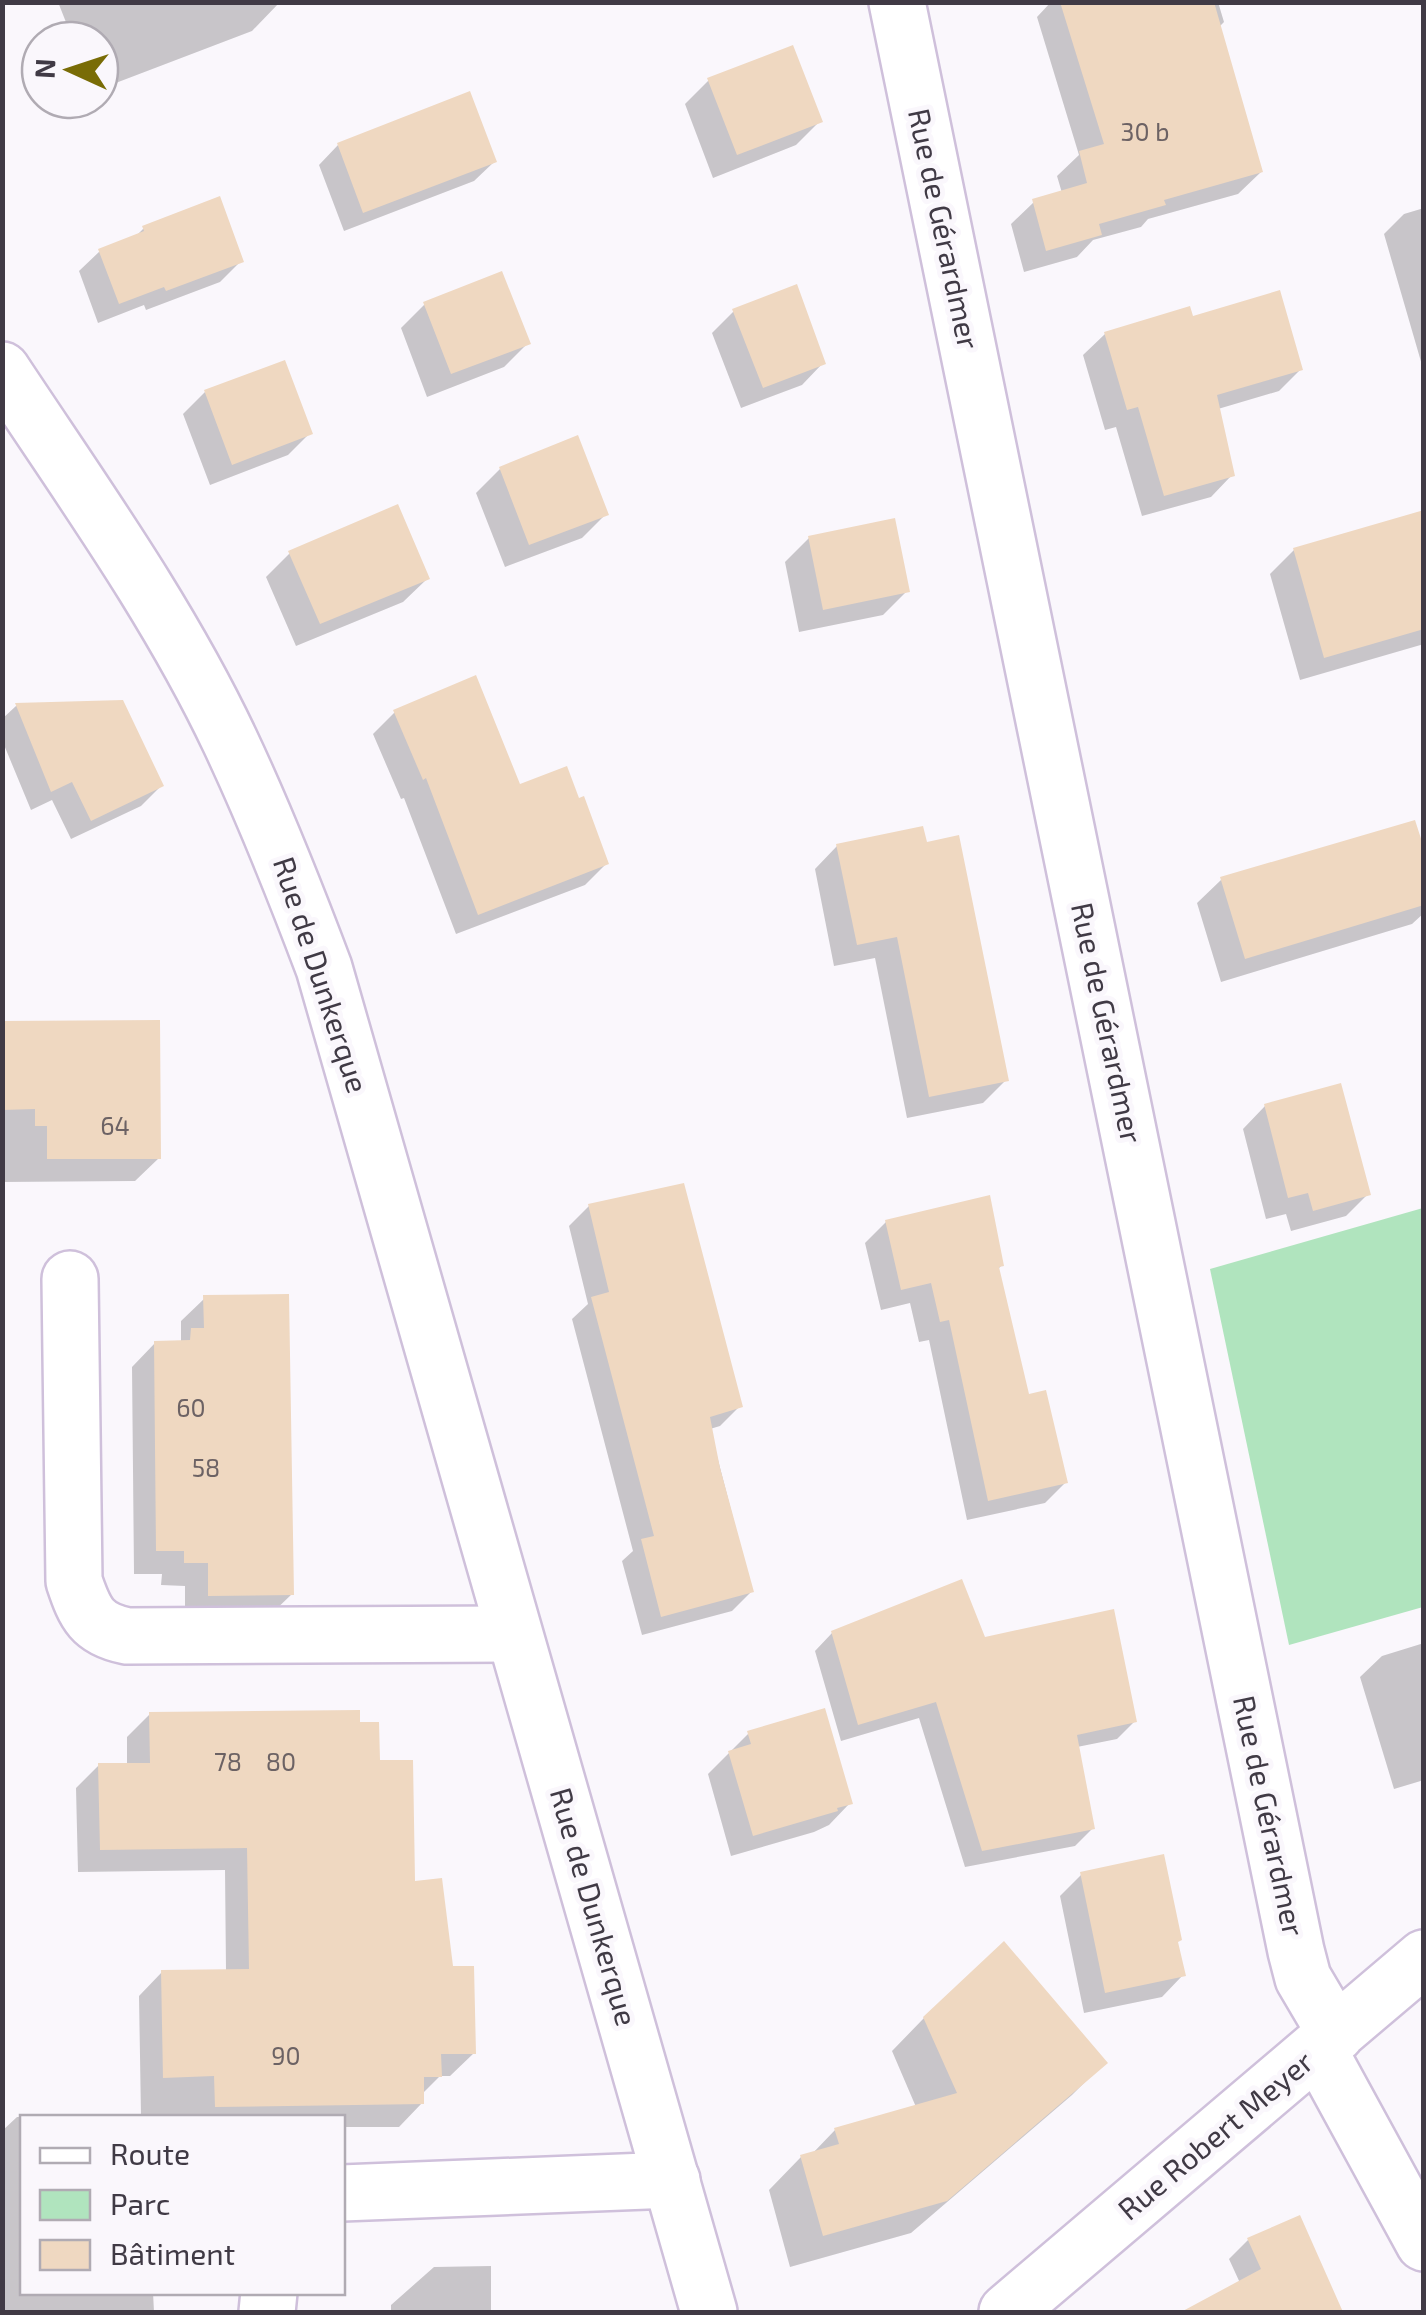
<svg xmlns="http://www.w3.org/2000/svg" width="1426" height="2315" font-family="'Exo 2',sans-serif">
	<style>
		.green { fill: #b0e4be }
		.shadow { fill: #0003 }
		.building { fill: #efd8c1 }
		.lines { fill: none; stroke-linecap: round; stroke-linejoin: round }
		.street-casing { stroke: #cfc0db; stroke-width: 60 }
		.secondary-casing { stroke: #cfc0db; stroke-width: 60 }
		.street { stroke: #fff; stroke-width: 55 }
		.secondary { stroke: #fff; stroke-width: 55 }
		.labels { text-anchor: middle; stroke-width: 10; stroke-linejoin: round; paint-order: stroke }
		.number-label { font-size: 25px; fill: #6c6264 }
		.street-label { font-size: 30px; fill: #403a45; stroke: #faf7fc }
	</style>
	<rect width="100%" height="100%" fill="#faf7fc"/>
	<path class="green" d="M 1423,1208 L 1423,1607 L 1289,1645 L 1210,1269 Z"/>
	<path class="shadow" d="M 58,2 L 280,2 L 252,31 L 100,89 L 100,40 L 73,40 Z
		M 1051,2 L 1218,2 L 1224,22 L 1218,28 L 1261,172 L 1238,194 L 1148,219 L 1141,227 L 1093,240 L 1077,257 L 1024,272 L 1011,224 L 1034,202 L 1062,193 L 1057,176 L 1079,155 L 1037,17 Z
		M 709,80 L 820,121 L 796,145 L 713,178 L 685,104 Z
		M 338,145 L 494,162 L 474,181 L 344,231 L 319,165 Z
		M 218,199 L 241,261 L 220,282 L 146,310 L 144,305 L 98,323 L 79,271 L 100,251 L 134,238 L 143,229 Z
		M 1424,208 L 1424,372 L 1384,234 L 1404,214 Z
		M 425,304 L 528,343 L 504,367 L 427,397 L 401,328 Z
		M 734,311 L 823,363 L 802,385 L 741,408 L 712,333 Z
		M 1191,319 L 1301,369 L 1279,391 L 1218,409 L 1232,475 L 1211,497 L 1142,516 L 1116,427 L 1105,430 L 1083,355 L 1105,334 Z
		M 205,392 L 310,433 L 288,455 L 210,485 L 183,414 Z
		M 500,469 L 606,514 L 582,538 L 505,567 L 476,493 Z
		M 1424,513 L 1424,644 L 1300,680 L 1270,574 L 1294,550 Z
		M 809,538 L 907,591 L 883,615 L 799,632 L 785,562 Z
		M 290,553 L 427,579 L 403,602 L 296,646 L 266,577 Z
		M 121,702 L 161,786 L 141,806 L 71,839 L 52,800 L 31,810 L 2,740 L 2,719 L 16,706 Z
		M 395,712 L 519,787 L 606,864 L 585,885 L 456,934 L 404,798 L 401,799 L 373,734 Z
		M 837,846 L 1006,1080 L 983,1103 L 907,1118 L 875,958 L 834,966 L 815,869 Z
		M 1424,857 L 1424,913 L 1412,924 L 1221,982 L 1197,903 L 1221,880 Z
		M 2,1024 L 159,1158 L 135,1181 L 2,1182 Z
		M 1265,1106 L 1368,1194 L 1346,1216 L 1291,1231 L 1286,1214 L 1266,1219 L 1243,1129 Z
		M 589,1206 L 740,1406 L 720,1426 L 710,1429 L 752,1591 L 732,1611 L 642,1635 L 622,1561 L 633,1551 L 572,1319 L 588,1304 L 569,1226 Z
		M 886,1222 L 1002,1265 L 997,1270 L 1027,1397 L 1066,1482 L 1045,1503 L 967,1520 L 929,1340 L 919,1342 L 910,1303 L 881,1310 L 865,1243 Z
		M 205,1298 L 292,1594 L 268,1617 L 185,1618 L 185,1586 L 161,1585 L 162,1574 L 134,1574 L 132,1367 L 155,1343 L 181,1341 L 181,1321 Z
		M 832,1633 L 984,1640 L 1135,1721 L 1117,1739 L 1077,1747 L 1093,1828 L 1075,1846 L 965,1867 L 919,1718 L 841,1741 L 815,1651 Z
		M 1424,1643 L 1424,1780 L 1394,1789 L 1360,1677 L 1382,1656 Z
		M 150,1714 L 358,1725 L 377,1763 L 412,1884 L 451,1969 L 474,2053 L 450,2076 L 440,2076 L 422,2094 L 422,2103 L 399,2127 L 342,2127 L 342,2118 L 22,2118 L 22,2292 L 153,2292 L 154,2312 L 2,2312 L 2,2131 L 17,2117 L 141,2116 L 139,1996 L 162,1972 L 226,1972 L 225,1870 L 78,1872 L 76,1788 L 99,1765 L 127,1765 L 127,1737 Z
		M 749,1733 L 850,1803 L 829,1825 L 814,1832 L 731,1856 L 708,1774 Z
		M 1081,1875 L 1176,1943 L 1183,1975 L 1162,1997 L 1084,2013 L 1060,1896 Z
		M 924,2018 L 1104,2063 L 1072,2095 L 911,2233 L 790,2267 L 769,2190 L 801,2157 L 811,2155 L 835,2130 L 916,2107 L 892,2051 Z
		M 1298,2219 L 1340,2312 L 1188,2312 L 1240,2283 L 1229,2259 L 1248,2240 Z
		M 491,2266 L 491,2312 L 391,2312 L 391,2305 L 434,2267 Z"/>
	<path class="building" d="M 1060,2 L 1214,2 L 1263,172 L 1164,200 L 1166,205 L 1099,224 L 1102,235 L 1046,251 L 1032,199 L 1087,183 L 1079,151 L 1104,144 Z
		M 793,45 L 823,122 L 737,155 L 707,78 Z
		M 470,91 L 497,162 L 363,213 L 337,143 Z
		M 220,196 L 244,262 L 166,291 L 164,287 L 119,304 L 98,249 L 144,231 L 142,226 Z
		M 502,271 L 531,344 L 451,374 L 423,302 Z
		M 797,284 L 826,364 L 763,388 L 732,309 Z
		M 1280,290 L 1303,370 L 1217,395 L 1235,476 L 1164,496 L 1138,407 L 1127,410 L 1104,332 L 1190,306 L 1193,316 Z
		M 285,360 L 313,434 L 232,465 L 204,390 Z
		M 578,435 L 609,515 L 529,545 L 499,467 Z
		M 398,504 L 430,579 L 320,624 L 288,551 Z
		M 1424,510 L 1424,629 L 1324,658 L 1293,548 Z
		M 895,518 L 910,592 L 823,610 L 808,536 Z
		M 476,675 L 520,784 L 567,766 L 579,798 L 584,796 L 609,864 L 478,915 L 426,778 L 423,780 L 393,710 Z
		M 123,700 L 164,786 L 91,821 L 72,782 L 51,792 L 15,703 Z
		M 1415,820 L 1424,848 L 1424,905 L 1245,959 L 1220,877 Z
		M 923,826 L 927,842 L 959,835 L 1009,1081 L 929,1097 L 897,937 L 857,945 L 836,844 Z
		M 160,1020 L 161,1159 L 47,1159 L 47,1126 L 35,1126 L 35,1109 L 2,1110 L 2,1021 Z
		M 1341,1083 L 1371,1195 L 1313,1211 L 1308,1193 L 1288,1198 L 1264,1104 Z
		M 684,1183 L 743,1407 L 710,1417 L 720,1468 L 754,1592 L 661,1617 L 641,1539 L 654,1536 L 591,1297 L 609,1292 L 588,1204 Z
		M 990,1195 L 1004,1266 L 999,1267 L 1029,1394 L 1046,1390 L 1068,1483 L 988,1501 L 949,1320 L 940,1322 L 931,1283 L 901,1290 L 885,1220 Z
		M 289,1294 L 294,1595 L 208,1596 L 208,1563 L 184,1563 L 184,1551 L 156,1551 L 154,1341 L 190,1340 L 191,1328 L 204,1328 L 203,1295 Z
		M 962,1579 L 985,1637 L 1114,1609 L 1137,1722 L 1077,1735 L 1095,1829 L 982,1851 L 936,1702 L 858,1725 L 831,1631 Z
		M 825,1708 L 853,1804 L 837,1808 L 838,1811 L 753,1836 L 728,1751 L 751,1744 L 747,1731 Z
		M 360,1710 L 360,1722 L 379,1722 L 380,1760 L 413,1760 L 415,1881 L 442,1878 L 453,1966 L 474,1966 L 476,2054 L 441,2054 L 442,2077 L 424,2077 L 424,2104 L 215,2107 L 214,2076 L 163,2078 L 161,1970 L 249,1969 L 247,1848 L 100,1850 L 98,1763 L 150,1763 L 149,1712 Z
		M 1164,1854 L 1182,1940 L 1178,1942 L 1186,1976 L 1105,1993 L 1080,1872 Z
		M 1004,1941 L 1108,2063 L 947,2201 L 823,2236 L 800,2155 L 839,2144 L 834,2128 L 957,2093 L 923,2017 Z
		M 1300,2215 L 1343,2312 L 1181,2312 L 1261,2269 L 1247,2238 Z"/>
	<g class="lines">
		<defs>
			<path id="street" d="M 897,2 L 1296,1951 L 1303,1978 L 1336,2034
				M 70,1279 L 74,1581 C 85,1614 92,1629 127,1636 L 514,1634
				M 1318,2049 L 1424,2243
				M 342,2193 L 672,2180
				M 267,2312 L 269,2292
				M 1007,2312 L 1424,1958"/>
			<path id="secondary" d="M 2,370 C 82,491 168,610 230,741 C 265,815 295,891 324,968 L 709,2312"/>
		</defs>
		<use href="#street" class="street-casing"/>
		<use href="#secondary" class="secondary-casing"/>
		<use href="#street" class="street"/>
		<use href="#secondary" class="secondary"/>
	</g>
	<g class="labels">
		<g class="number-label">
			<text x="1145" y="141">30 b</text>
			<text x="115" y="1135">64</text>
			<text x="191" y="1417">60</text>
			<text x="206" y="1477">58</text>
			<text x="228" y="1771">78</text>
			<text x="281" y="1771">80</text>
			<text x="286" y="2065">90</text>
		</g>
		<g class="street-label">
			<text transform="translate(943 229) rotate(78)" y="10">Rue de Gérardmer</text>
			<text transform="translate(320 975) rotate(72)" y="10">Rue de Dunkerque</text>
			<text transform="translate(1106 1023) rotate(78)" y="10">Rue de Gérardmer</text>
			<text transform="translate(1268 1816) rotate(78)" y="10">Rue de Gérardmer</text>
			<text transform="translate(593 1907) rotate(74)" y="10">Rue de Dunkerque</text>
			<text transform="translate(1216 2136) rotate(-40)" y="10">Rue Robert Meyer</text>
		</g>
	</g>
	<rect width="1426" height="2315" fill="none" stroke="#403a45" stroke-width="10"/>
	<rect x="20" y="2115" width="325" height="180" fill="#faf7fc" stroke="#b0abb3" stroke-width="2.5"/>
	<rect x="40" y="2148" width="50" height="15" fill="#ffffff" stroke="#b0abb3" stroke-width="2.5"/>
	<text x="110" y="2165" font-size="30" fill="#403a45">Route</text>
	<rect x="40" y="2190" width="50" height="30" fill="#b0e4be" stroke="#b0abb3" stroke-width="2.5"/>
	<text x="110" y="2215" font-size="30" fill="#403a45">Parc</text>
	<rect x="40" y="2240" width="50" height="30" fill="#efd8c1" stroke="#b0abb3" stroke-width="2.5"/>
	<text x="110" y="2265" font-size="30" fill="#403a45">Bâtiment</text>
	<g transform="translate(70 70) rotate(273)"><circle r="48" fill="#faf7fc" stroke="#b0abb3" stroke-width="2.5"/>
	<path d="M0-8L18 38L0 25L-18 38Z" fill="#796c06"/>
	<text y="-15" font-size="28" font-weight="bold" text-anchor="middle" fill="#403a45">N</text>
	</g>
</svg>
